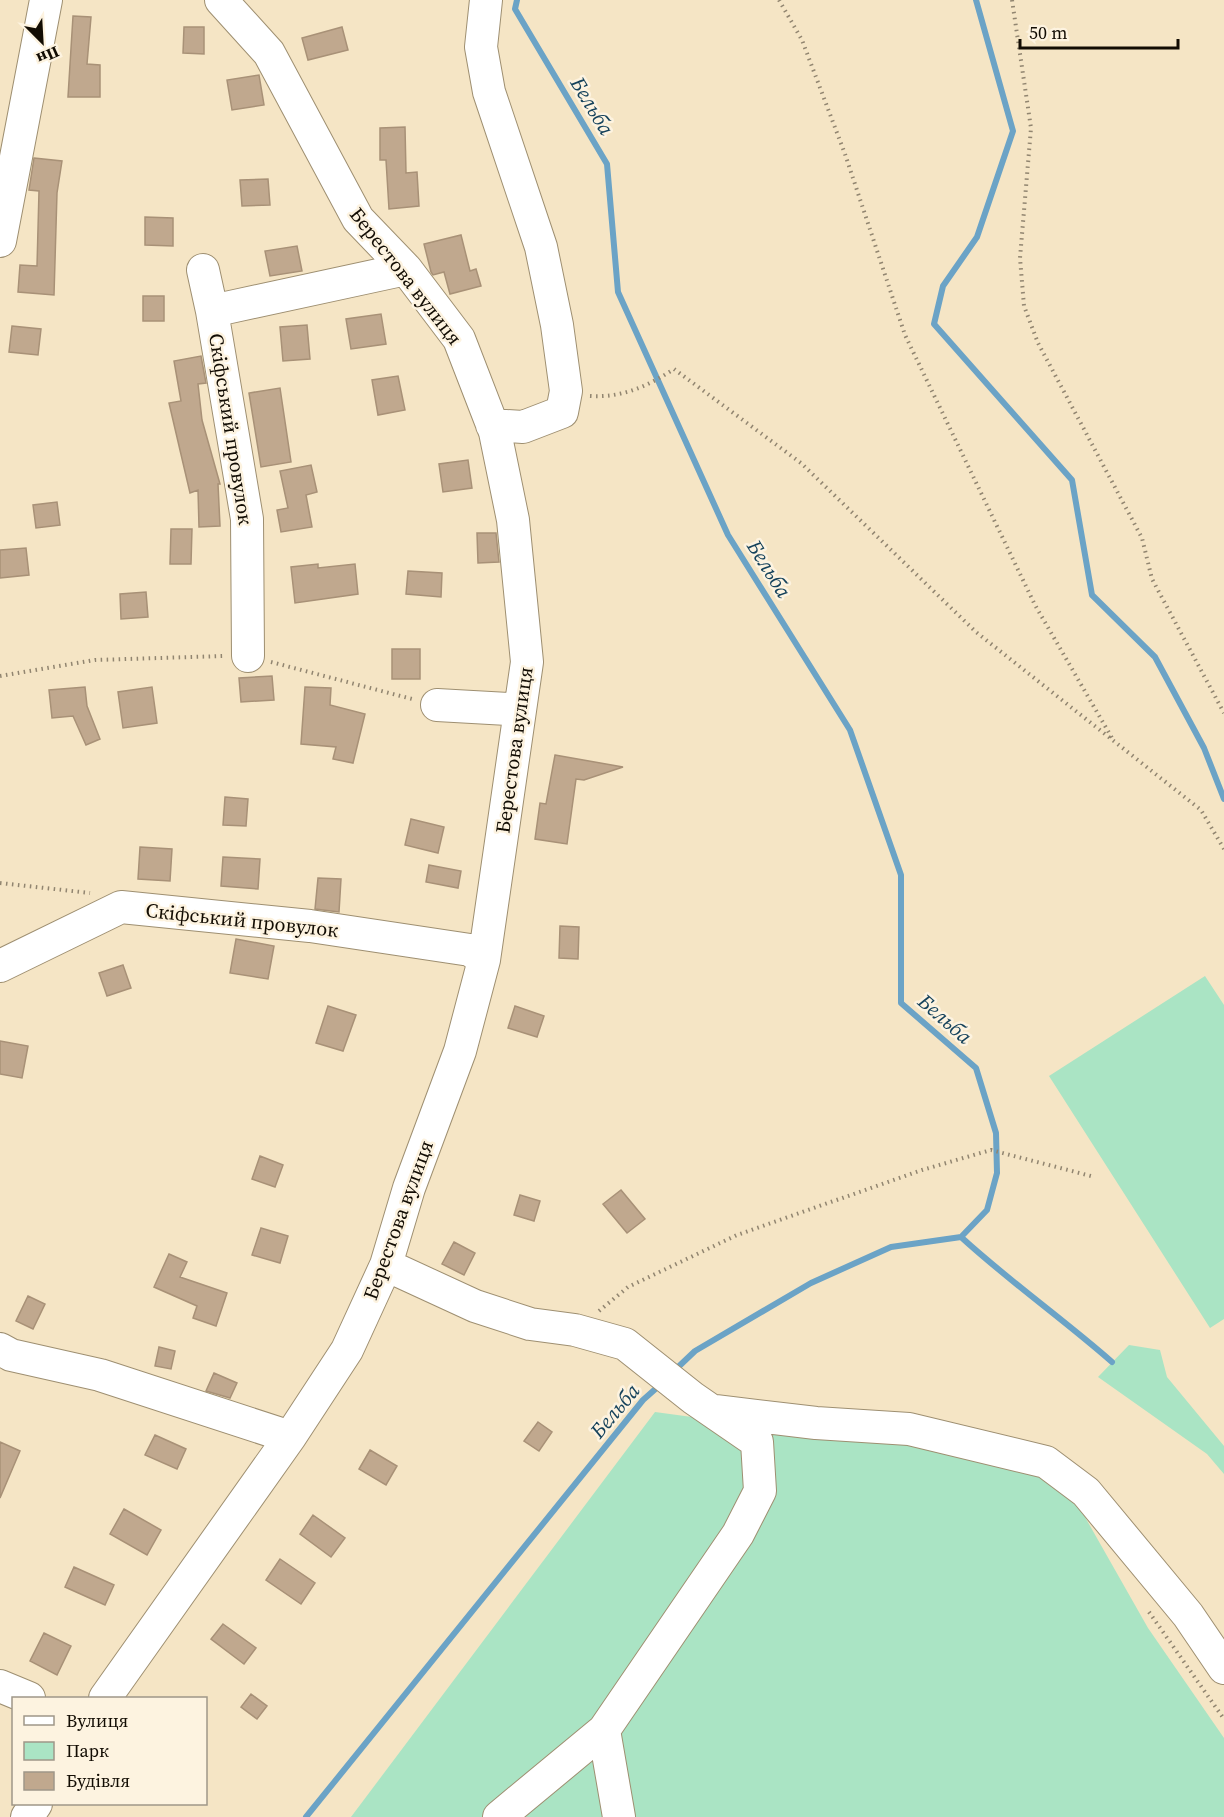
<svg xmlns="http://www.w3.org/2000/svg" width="1224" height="1817" font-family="'Source Serif 4',serif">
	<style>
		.green { fill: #aae4c4 }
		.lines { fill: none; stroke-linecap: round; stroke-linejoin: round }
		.stream { stroke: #6ba3c6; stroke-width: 6 }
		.building { fill: #c0a88e; stroke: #a89177; stroke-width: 1.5 }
		.minor-casing { stroke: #9e8f71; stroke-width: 34 }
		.path { stroke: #918570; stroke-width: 4; stroke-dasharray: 1.5 4.5; stroke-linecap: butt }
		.minor { stroke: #fff; stroke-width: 32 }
		.labels { text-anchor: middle; stroke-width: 5; stroke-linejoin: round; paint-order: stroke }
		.street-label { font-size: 20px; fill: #120c03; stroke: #fdf3e0 }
		.water-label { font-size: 21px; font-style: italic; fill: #15425b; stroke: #fdf3e0 }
	</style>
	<rect width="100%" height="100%" fill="#f5e5c5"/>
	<path class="green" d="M 1205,976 L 1224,1005 L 1224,1319 L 1210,1328 L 1049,1076 Z
		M 1129,1345 L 1160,1350 L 1167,1377 L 1224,1446 L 1224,1474 L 1207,1454 L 1098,1377 Z
		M 655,1412 L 810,1433 L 908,1437 L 1041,1474 L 1081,1510 L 1148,1628 L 1224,1738 L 1224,1817 L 351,1817 Z"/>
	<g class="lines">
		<path class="stream" d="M 517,0 L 515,9 L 607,164 L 618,292 L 728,535 L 850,730 L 901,875 L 901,1003 L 976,1068 L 996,1133 L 997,1173 L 987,1210 L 961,1237 L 891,1247 L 811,1283 L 695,1351 L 675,1370
			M 976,0 L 1013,131 L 977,237 L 943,286 L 934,324 L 1072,480 L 1092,595 L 1155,657 L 1204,748 L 1224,799
			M 961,1237 C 1009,1281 1063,1319 1112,1362
			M 306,1817 L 643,1400 L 661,1384"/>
	</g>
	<path class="building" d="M 73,16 L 91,17 L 87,64 L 100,65 L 100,97 L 68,97 Z
		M 184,27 L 204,27 L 204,54 L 183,53 Z
		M 342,27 L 348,50 L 308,60 L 302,38 Z
		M 259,75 L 264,105 L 232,110 L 227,80 Z
		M 405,127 L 406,173 L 417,172 L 419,206 L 389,209 L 386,160 L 380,160 L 380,128 Z
		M 34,158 L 62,161 L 57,193 L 54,295 L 18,292 L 20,265 L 37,266 L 39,191 L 29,190 Z
		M 268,179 L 270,205 L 242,206 L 240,180 Z
		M 145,217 L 173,218 L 173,246 L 145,245 Z
		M 461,235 L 470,271 L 476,269 L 481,286 L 450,294 L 444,272 L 433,275 L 431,272 L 424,244 Z
		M 297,246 L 302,271 L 270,276 L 265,251 Z
		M 143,296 L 164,296 L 164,321 L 143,321 Z
		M 381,314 L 386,344 L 351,349 L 346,319 Z
		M 307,325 L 310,359 L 283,361 L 280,327 Z
		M 12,326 L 41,329 L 38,355 L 9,352 Z
		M 201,356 L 206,383 L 198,384 L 202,420 L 220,484 L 218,484 L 220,526 L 199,527 L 198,490 L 190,493 L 169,403 L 181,401 L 174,361 Z
		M 398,376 L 405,410 L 378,415 L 372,380 Z
		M 280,388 L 291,462 L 261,467 L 249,393 Z
		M 468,460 L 472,488 L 443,492 L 439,464 Z
		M 311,465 L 317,492 L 306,495 L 312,527 L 281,532 L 277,510 L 288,508 L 280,471 Z
		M 57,502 L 60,525 L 36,528 L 33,505 Z
		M 171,529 L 192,529 L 191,564 L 170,564 Z
		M 477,533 L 496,533 L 499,562 L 478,563 Z
		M 26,548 L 29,575 L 0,578 L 0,550 Z
		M 318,564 L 318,568 L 355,564 L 358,594 L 295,603 L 291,567 Z
		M 408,571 L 442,573 L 441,597 L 406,594 Z
		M 146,592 L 148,617 L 121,619 L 120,594 Z
		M 392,649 L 420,649 L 420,679 L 392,679 Z
		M 272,676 L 274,700 L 241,702 L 239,678 Z
		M 85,687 L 87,706 L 100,739 L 86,745 L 73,716 L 52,718 L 49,690 Z
		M 152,687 L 157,723 L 123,728 L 118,692 Z
		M 305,687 L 331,688 L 330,705 L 365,714 L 353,763 L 333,759 L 336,747 L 301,744 Z
		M 555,755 L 623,767 L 584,780 L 576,779 L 567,844 L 535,839 L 540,803 L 546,804 Z
		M 225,797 L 248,799 L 246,826 L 223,825 Z
		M 411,819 L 444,827 L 438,853 L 405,845 Z
		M 140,847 L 172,849 L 170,881 L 138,879 Z
		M 223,857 L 260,859 L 258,889 L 221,886 Z
		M 429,865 L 461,871 L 458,888 L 426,882 Z
		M 318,878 L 341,879 L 339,912 L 315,909 Z
		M 560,926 L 579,927 L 578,959 L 559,958 Z
		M 236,939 L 274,946 L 268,979 L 230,973 Z
		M 123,965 L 131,988 L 107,996 L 99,973 Z
		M 328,1006 L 356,1015 L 343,1051 L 316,1043 Z
		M 515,1006 L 544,1016 L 537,1037 L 508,1028 Z
		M 0,1041 L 28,1046 L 22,1078 L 0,1074 Z
		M 260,1156 L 283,1165 L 275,1187 L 252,1179 Z
		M 621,1190 L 645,1219 L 627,1233 L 603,1204 Z
		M 520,1195 L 540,1201 L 534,1221 L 514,1215 Z
		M 261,1228 L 288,1236 L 280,1263 L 252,1255 Z
		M 454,1242 L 475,1253 L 464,1275 L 442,1264 Z
		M 169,1254 L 187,1262 L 180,1277 L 227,1293 L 216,1326 L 193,1318 L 197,1306 L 154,1287 Z
		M 28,1296 L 45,1304 L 33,1329 L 16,1321 Z
		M 159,1347 L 175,1351 L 171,1369 L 155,1366 Z
		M 214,1373 L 237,1383 L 230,1398 L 206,1391 Z
		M 538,1422 L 552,1432 L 539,1451 L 524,1441 Z
		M 155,1435 L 186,1449 L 177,1469 L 145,1455 Z
		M 0,1442 L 20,1451 L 0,1498 Z
		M 370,1450 L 397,1466 L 386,1485 L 359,1469 Z
		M 124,1509 L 161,1530 L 147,1555 L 110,1534 Z
		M 313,1515 L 345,1538 L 331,1557 L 300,1534 Z
		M 280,1559 L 315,1583 L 301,1604 L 266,1580 Z
		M 74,1567 L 114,1585 L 105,1605 L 65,1587 Z
		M 223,1624 L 256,1648 L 244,1664 L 211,1639 Z
		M 44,1633 L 71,1646 L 57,1675 L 30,1661 Z
		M 251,1694 L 267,1706 L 257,1719 L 241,1707 Z"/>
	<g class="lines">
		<defs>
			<path id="minor" d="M 486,0 L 481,47 L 489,92 L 541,247 L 557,325 L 566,391 L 562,412 L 523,427 L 492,425
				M 0,241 L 46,0
				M 203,270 L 212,311 L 247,519 L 248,656
				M 212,311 L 406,269
				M 437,705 L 508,709 L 519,715
				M 0,966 L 121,907 L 310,926 L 470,950 L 484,960
				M 386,1265 L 475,1306 L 530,1324 L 575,1330 L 625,1344 L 693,1398 L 757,1442 L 760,1491 L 738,1534 L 604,1730 L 619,1817
				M 0,1349 L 11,1355 L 100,1375 L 290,1437
				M 715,1411 L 816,1423 L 909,1429 L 1046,1462 L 1086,1492 L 1188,1615 L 1224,1668
				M 0,1686 L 29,1698
				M 105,1698 L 290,1437 L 347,1350 L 386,1265 L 409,1188 L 460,1051 L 484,960 L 527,662 L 513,520 L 495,432 L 459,339 L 406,269 L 358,219 L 269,53 L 221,0
				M 27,1817 L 36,1804
				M 499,1817 L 604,1730"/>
		</defs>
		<use href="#minor" class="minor-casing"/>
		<path class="path" d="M 779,0 L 802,40 L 845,154 L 905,335 L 1035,605 L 1112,738
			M 1012,0 L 1031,128 L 1020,258 L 1024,306 L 1038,343 L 1142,538 L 1152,579 L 1224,713
			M 590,396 C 622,398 648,386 674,369 L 801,463 L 976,632 L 1201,810 L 1224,849
			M 271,662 L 412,699
			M 0,676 L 95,660 L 223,656
			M 0,883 L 90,893
			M 599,1311 L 628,1287 L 737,1235 L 922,1170 L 991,1150 L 1091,1176
			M 1149,1612 L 1224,1719"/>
		<use href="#minor" class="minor"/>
	</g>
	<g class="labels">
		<g class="street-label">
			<text transform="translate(406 276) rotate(52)" y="7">Берестова вулиця</text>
			<text transform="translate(231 429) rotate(81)" y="7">Скіфський провулок</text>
			<text transform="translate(514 750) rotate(-82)" y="7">Берестова вулиця</text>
			<text transform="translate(242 920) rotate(6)" y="7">Скіфський провулок</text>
			<text transform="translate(398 1220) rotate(-70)" y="7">Берестова вулиця</text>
		</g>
		<g class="water-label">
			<text transform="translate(592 106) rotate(59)" y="7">Бельба</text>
			<text transform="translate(769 569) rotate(58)" y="7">Бельба</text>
			<text transform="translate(945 1019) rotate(41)" y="7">Бельба</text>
			<text transform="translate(615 1411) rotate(-50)" y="7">Бельба</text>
		</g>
	</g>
	<rect x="12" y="1697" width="195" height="108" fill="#fdf3e0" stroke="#9f9788" stroke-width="1.5"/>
	<rect x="24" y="1716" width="30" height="9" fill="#ffffff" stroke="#9f9788" stroke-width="1.5"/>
	<text x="66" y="1727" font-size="18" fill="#120c03">Вулиця</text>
	<rect x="24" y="1742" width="30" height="18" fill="#aae4c4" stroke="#9f9788" stroke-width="1.5"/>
	<text x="66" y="1757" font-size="18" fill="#120c03">Парк</text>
	<rect x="24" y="1772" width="30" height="18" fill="#c0a88e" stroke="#9f9788" stroke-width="1.5"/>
	<text x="66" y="1787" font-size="18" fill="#120c03">Будівля</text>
	<g transform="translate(42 42) rotate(156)" stroke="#fdf3e0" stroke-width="4.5" paint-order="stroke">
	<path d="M0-4.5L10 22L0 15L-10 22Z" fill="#120c03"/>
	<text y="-9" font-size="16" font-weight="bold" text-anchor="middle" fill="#120c03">Пн</text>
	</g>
	<path d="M1020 39v9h158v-9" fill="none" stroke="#120c03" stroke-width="3"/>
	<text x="1029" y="39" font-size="18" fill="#120c03" stroke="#fdf3e0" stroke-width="4.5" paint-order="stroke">50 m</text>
</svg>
